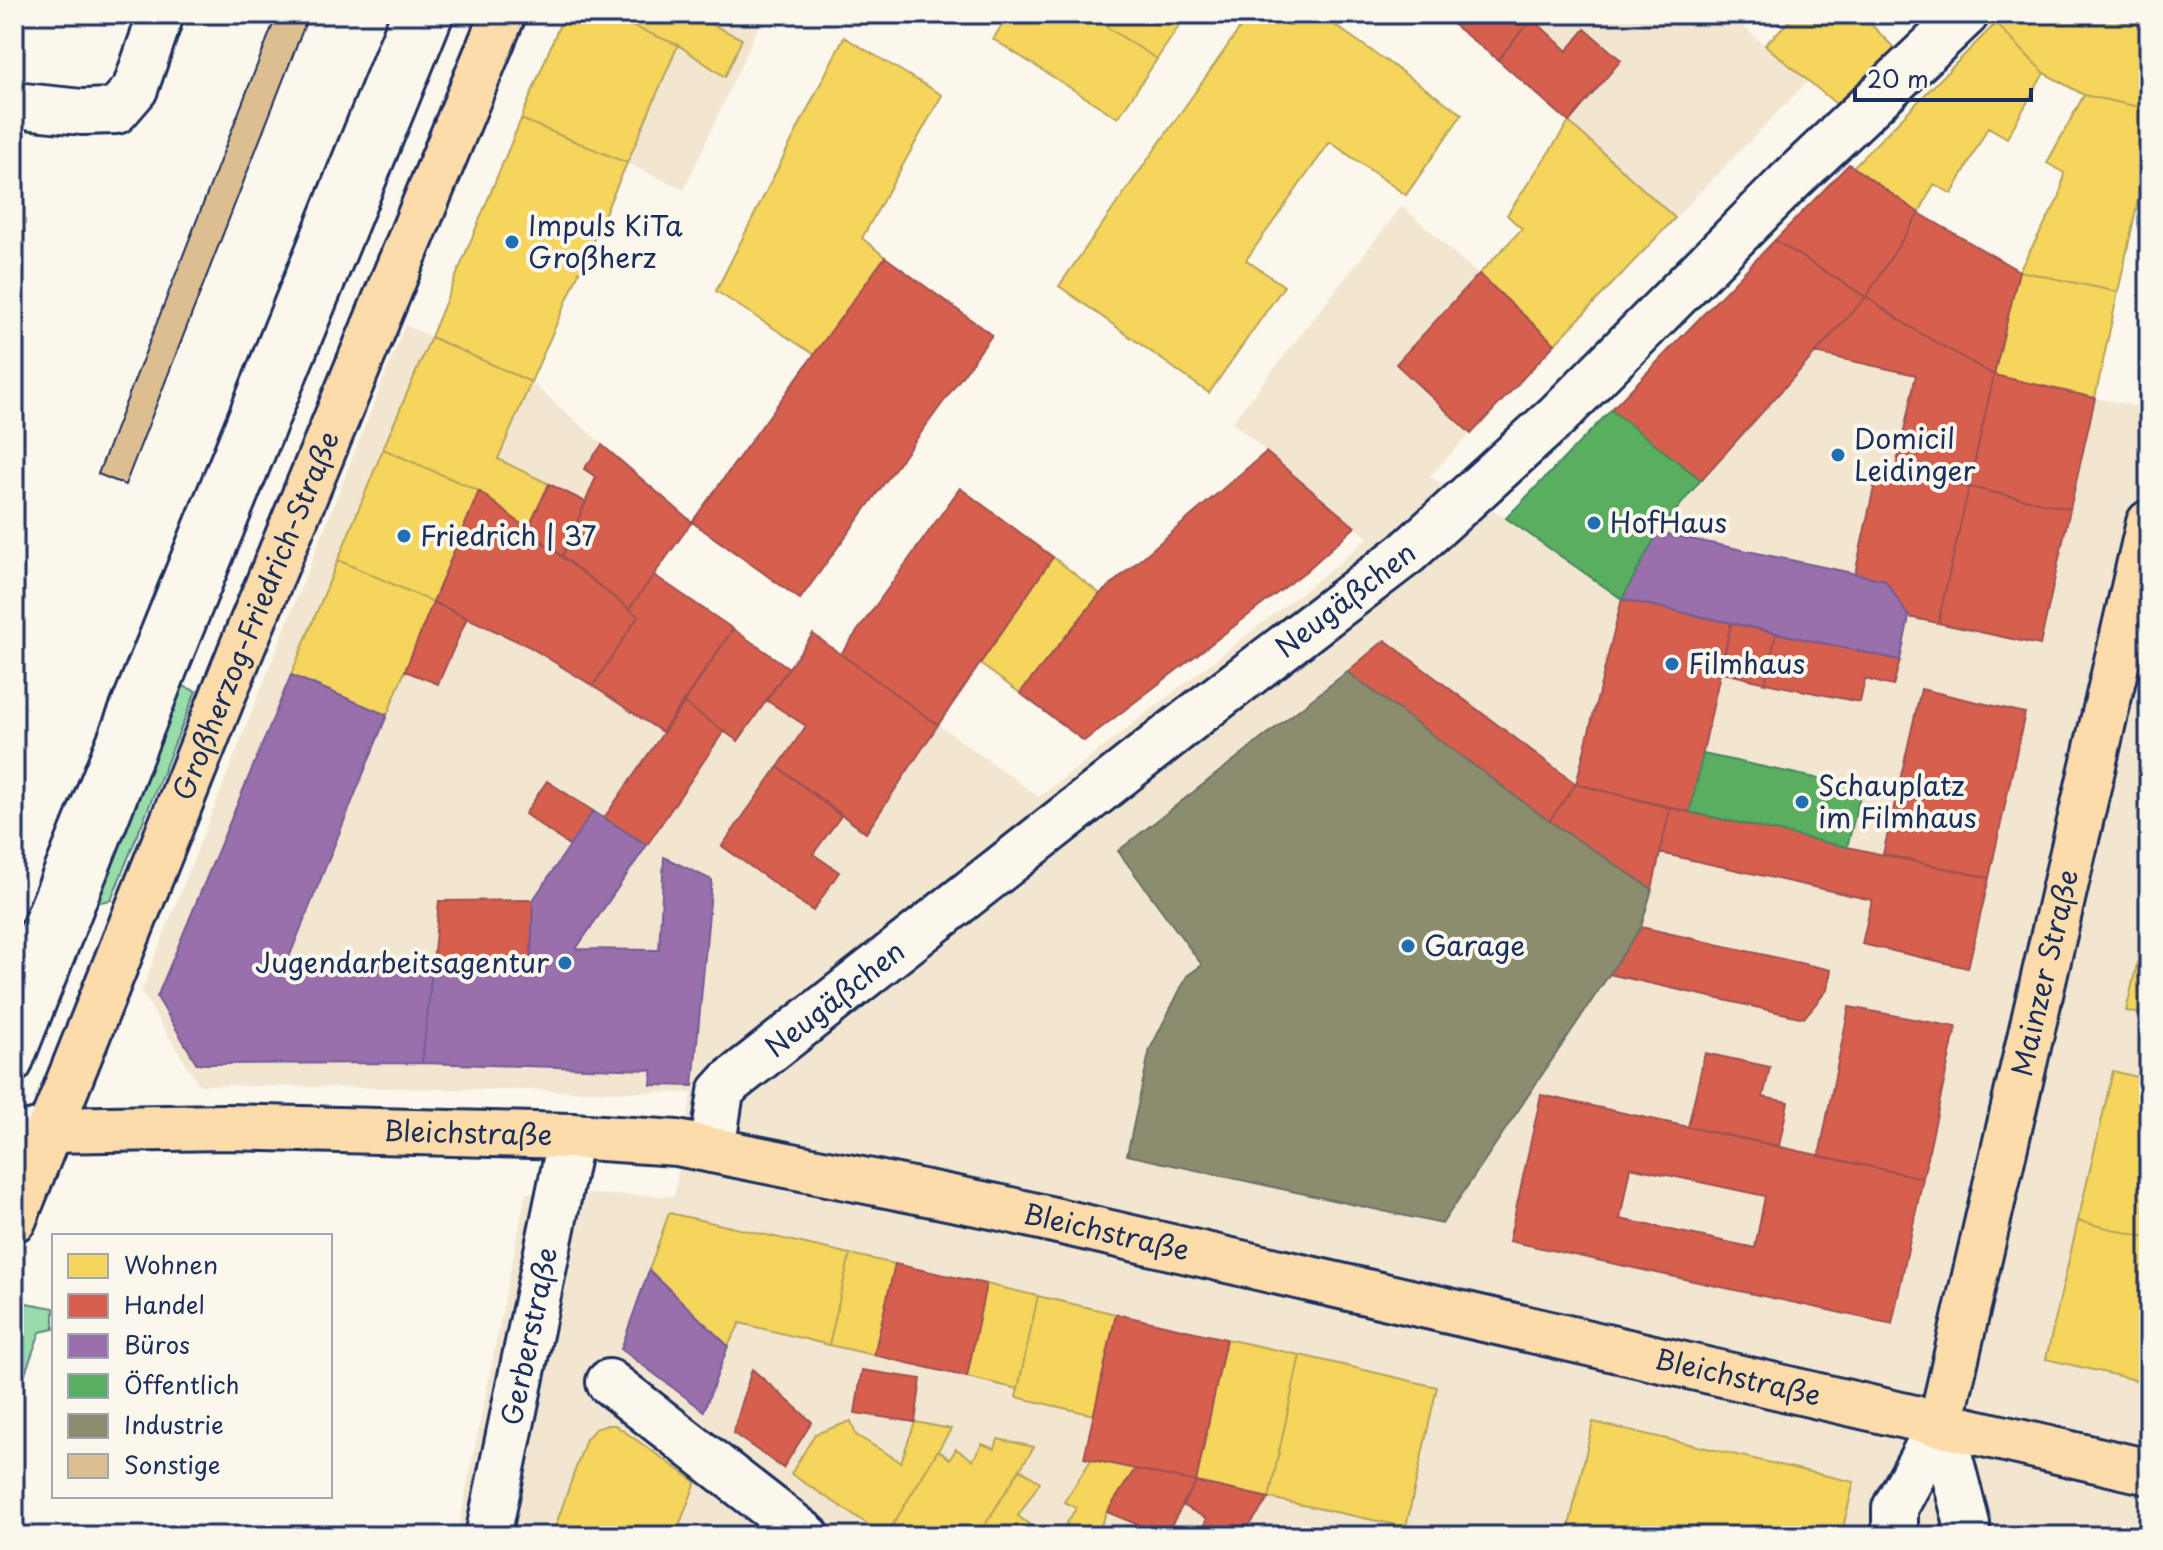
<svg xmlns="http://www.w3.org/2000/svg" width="2163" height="1550" font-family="'Playpen Sans',sans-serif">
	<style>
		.built { fill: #f2e6d0 }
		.green { fill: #98dca9; stroke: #5a8684; stroke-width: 2 }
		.homes { fill: #f6d55c; stroke: #b4a35d; stroke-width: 2 }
		.shops { fill: #d6604d; stroke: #9e5152; stroke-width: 2; fill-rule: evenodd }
		.offices { fill: #9970ab; stroke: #735c94; stroke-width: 2 }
		.public { fill: #5aae61; stroke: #478860; stroke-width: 2 }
		.industry { fill: #8c8c6e; stroke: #6a7069; stroke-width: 2 }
		.building { fill: #ddbe90; stroke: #1b2f5e; stroke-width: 2 }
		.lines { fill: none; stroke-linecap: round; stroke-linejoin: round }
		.service-casing { stroke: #1b2f5e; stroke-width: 40 }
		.pedestrian-casing { stroke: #1b2f5e; stroke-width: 50 }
		.minor-casing { stroke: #1b2f5e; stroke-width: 50 }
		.primary-casing { stroke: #1b2f5e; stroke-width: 50 }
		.service { stroke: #fbf7ec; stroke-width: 34 }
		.pedestrian { stroke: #fbf7ec; stroke-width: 44 }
		.minor { stroke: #fbf7ec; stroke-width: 44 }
		.primary { stroke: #fddcac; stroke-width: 44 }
		.poi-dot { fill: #1f6fb2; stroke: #fbf7ec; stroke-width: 3 }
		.labels { text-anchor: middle; stroke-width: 8; stroke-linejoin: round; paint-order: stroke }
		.poi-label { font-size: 28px; fill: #1b2f5e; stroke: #fbf7ec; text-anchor: start }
		.street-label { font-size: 28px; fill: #1b2f5e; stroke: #fbf7ec }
	</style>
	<rect width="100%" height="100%" fill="#fbf7ec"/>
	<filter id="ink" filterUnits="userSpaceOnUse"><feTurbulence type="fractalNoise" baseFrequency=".0125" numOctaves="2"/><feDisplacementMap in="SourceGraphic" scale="16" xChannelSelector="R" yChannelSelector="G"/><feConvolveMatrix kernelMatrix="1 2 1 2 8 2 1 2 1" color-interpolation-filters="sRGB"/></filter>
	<g filter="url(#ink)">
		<path class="built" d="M 565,14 L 764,14 L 684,190 L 627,163 L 521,119 Z
			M 1440,14 L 1728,14 L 1808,81 L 1675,218 L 1498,60 Z
			M 1402,206 L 1555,344 L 1429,477 L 1506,518 L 1622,599 L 1658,532 L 1701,480 L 1866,297 L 2095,398 L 2149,408 L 2149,1536 L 457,1536 L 526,1193 L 674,1196 L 692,1093 L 199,1085 L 141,992 L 405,325 L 531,382 L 692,522 L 654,575 L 789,668 L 813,634 L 1039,797 L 1333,568 L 1368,538 L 1232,422 Z"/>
		<path class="green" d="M 180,685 L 196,691 L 111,900 L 94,903 Z
			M 26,1303 L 54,1308 L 54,1329 L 40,1332 L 14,1404 L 14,1338 Z"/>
		<path class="homes" d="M 564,14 L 603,14 L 678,45 L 627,163 L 521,119 Z
			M 603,14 L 690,14 L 742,39 L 725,77 L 678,45 Z
			M 1009,14 L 1086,14 L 1157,59 L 1118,118 L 993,39 Z
			M 1086,14 L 1187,14 L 1157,59 Z
			M 1250,14 L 1319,14 L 1462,114 L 1406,195 L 1330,142 L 1246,260 L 1284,286 L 1209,393 L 1059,286 Z
			M 1796,14 L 1861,14 L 1898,52 L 1841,108 L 1765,45 Z
			M 1861,14 L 1879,14 L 1869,23 Z
			M 2005,14 L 2149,14 L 2149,109 L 2084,95 L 2044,73 L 1996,23 Z
			M 1996,23 L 2044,73 L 2007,138 L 1988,127 L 1952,194 L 1934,184 L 1919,213 L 1853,167 Z
			M 844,37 L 942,95 L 862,238 L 885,257 L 815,355 L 716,291 Z
			M 2084,95 L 2149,109 L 2149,150 L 2118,292 L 2019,271 L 2060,196 L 2064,173 L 2047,163 Z
			M 521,119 L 627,163 L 531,382 L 431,337 Z
			M 1569,122 L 1675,218 L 1555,344 L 1479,274 L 1522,229 L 1507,215 Z
			M 2019,271 L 2118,292 L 2095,398 L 1994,375 Z
			M 431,337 L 531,382 L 498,459 L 549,484 L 527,531 L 479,491 L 383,449 Z
			M 383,449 L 479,491 L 433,602 L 338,560 Z
			M 1053,557 L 1100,594 L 1020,693 L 980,664 Z
			M 338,560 L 433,602 L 387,715 L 291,675 Z
			M 2149,913 L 2149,1016 L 2126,1011 Z
			M 2113,1071 L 2149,1080 L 2149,1238 L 2078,1221 Z
			M 669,1213 L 850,1254 L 829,1345 L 740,1323 L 728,1346 L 649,1270 Z
			M 2078,1221 L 2149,1238 L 2149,1383 L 2046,1359 Z
			M 850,1254 L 895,1264 L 874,1355 L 829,1345 Z
			M 986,1284 L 1038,1296 L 1018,1389 L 967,1377 Z
			M 1038,1296 L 1116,1314 L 1094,1415 L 1016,1397 Z
			M 1226,1339 L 1300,1355 L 1269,1498 L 1196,1482 Z
			M 1300,1355 L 1437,1387 L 1406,1527 L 1269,1498 Z
			M 851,1421 L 856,1435 L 901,1462 L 915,1422 L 951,1429 L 886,1536 L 791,1474 L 815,1434 Z
			M 1593,1422 L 1854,1482 L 1841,1536 L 1567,1535 Z
			M 607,1425 L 615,1425 L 696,1482 L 675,1536 L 552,1536 L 586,1439 L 595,1429 Z
			M 998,1439 L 1034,1447 L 978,1536 L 886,1536 L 938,1450 L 950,1459 L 956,1449 L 973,1460 L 982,1444 L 995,1449 Z
			M 1091,1460 L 1135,1469 L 1107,1512 L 1096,1536 L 1059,1536 L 1076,1508 L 1064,1502 Z
			M 1020,1469 L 1040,1482 L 1018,1516 L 1045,1536 L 978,1536 Z"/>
		<path class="shops" d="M 1440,14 L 1528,14 L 1532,18 L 1498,60 Z
			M 1532,18 L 1567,51 L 1585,29 L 1621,60 L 1569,122 L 1498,60 Z
			M 1849,164 L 1919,213 L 1866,297 L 1775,240 Z
			M 1919,213 L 2019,271 L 1994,375 L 1918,332 L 1866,297 Z
			M 1775,240 L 1866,297 L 1701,480 L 1611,410 Z
			M 885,257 L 992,335 L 800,599 L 692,522 Z
			M 1479,274 L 1555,344 L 1471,434 L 1396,364 Z
			M 1866,297 L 1918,332 L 1994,375 L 1969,487 L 1895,472 L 1916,375 L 1815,353 Z
			M 1994,375 L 2095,398 L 2070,509 L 1969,487 Z
			M 602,445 L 692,522 L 629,609 L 562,557 L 596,477 L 584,469 Z
			M 1266,452 L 1355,527 L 1306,571 L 1084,741 L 1020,693 L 1100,594 Z
			M 1878,469 L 1969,487 L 1938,623 L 1909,617 L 1885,580 L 1855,574 Z
			M 549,484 L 586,502 L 562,557 L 527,531 Z
			M 1969,487 L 2070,509 L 2040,645 L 1938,623 Z
			M 960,488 L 1053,557 L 938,725 L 841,654 Z
			M 479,491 L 638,616 L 593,686 L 528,646 L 433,602 Z
			M 654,575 L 733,629 L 662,732 L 593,686 L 638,616 L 629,609 Z
			M 1622,599 L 1731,623 L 1690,812 L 1576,784 Z
			M 433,602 L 467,618 L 438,684 L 405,671 Z
			M 1731,623 L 1776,633 L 1765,683 L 1721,672 Z
			M 733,629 L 789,668 L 738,741 L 684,703 Z
			M 1776,633 L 1900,660 L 1893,686 L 1865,679 L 1860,702 L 1765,683 Z
			M 813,634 L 938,725 L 866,833 L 778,767 L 806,726 L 766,700 Z
			M 1385,640 L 1576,784 L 1549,821 L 1347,672 Z
			M 1921,689 L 2025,713 L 1989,878 L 1883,854 Z
			M 684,703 L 724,731 L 647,845 L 604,818 Z
			M 778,767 L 841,816 L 813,854 L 839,872 L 813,911 L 722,846 Z
			M 547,781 L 593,811 L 570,846 L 525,814 Z
			M 1576,784 L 1670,808 L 1652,889 L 1549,821 Z
			M 1670,808 L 1989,878 L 1968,968 L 1862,944 L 1872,900 L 1660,853 Z
			M 533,900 L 531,963 L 433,961 L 439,901 Z
			M 1641,927 L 1831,970 L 1827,990 L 1804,1018 L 1609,974 Z
			M 1849,1007 L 1956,1027 L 1923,1178 L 1819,1156 Z
			M 1705,1053 L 1770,1067 L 1763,1097 L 1788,1102 L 1779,1146 L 1688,1127 Z
			M 1541,1095 L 1923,1178 L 1892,1324 L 1509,1241 ZM 1630,1167 L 1765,1196 L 1755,1248 L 1620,1219 Z
			M 895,1264 L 986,1284 L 967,1377 L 874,1355 Z
			M 1116,1314 L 1226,1339 L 1196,1482 L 1084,1458 Z
			M 752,1369 L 812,1422 L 783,1468 L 733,1433 Z
			M 862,1370 L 921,1379 L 915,1422 L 855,1413 Z
			M 1135,1469 L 1196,1482 L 1165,1536 L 1107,1512 Z
			M 1196,1482 L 1269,1498 L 1242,1536 L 1198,1536 L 1207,1519 L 1182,1505 Z"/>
		<path class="offices" d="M 1658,532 L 1885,580 L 1909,617 L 1900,660 L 1622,599 Z
			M 291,675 L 387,715 L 288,960 L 433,961 L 422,1063 L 197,1064 L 157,997 Z
			M 593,811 L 647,845 L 576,949 L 659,950 L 664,857 L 712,880 L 693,1086 L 651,1085 L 652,1070 L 422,1063 L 433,961 L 531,963 L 533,900 Z
			M 649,1270 L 728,1346 L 704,1411 L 621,1349 Z"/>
		<path class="public" d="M 1611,410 L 1701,480 L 1658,532 L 1622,599 L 1506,518 Z
			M 1703,754 L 1862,788 L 1847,847 L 1690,812 Z"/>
		<path class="industry" d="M 1347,672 L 1549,821 L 1652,889 L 1641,927 L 1442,1224 L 1127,1155 L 1150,1049 L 1187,976 L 1202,965 L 1118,851 Z"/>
		<path class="building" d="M 277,14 L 309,14 L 125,485 L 98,474 Z"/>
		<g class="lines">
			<defs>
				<path id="service" d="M 14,989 L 409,14
					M 14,1065 L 174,658 L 436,14"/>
				<path id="pedestrian" d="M 609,1382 L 807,1536
					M 1941,1423 L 1967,1524 L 1964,1536
					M 1895,1536 L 1895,1508 L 1941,1423"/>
				<g id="minor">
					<path d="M 14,105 L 82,112 L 116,111 L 135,89 L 161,14"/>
					<path d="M 14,1137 L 48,1130"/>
					<path id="s1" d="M 712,1150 L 721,1092 L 731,1081 L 1197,714 L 1408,552 L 1557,416 L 1788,183 L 1966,14"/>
					<path id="s2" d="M 488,1536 L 571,1136"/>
				</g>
				<g id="primary">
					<path id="s3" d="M 48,1130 L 225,1127 L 571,1136 L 677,1143 L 997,1207 L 2149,1472"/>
					<path id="s4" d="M 14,1219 L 242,648 L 503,14"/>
					<path id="s5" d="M 1941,1423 L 2149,523"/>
				</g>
			</defs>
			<use href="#service" class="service-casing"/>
			<use href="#pedestrian" class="pedestrian-casing"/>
			<use href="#minor" class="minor-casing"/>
			<use href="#primary" class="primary-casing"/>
			<use href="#service" class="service"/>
			<use href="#pedestrian" class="pedestrian"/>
			<use href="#minor" class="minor"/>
			<use href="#primary" class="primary"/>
		</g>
	</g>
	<g class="poi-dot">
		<circle cx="512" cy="242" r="8"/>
		<circle cx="1838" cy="455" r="8"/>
		<circle cx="1594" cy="523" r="8"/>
		<circle cx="404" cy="536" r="8"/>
		<circle cx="1672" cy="664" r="8"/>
		<circle cx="1802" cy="802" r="8"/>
		<circle cx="1408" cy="946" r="8"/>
		<circle cx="565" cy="963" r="8"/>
	</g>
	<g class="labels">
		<g class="poi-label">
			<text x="528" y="236">Impuls KiTa<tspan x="528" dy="32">Großherz</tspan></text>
			<text x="1854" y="449">Domicil<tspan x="1854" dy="32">Leidinger</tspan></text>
			<text x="1610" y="533">HofHaus</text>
			<text x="420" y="546">Friedrich | 37</text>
			<text x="1688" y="674">Filmhaus</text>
			<text x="1818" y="796">Schauplatz<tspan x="1818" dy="32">im Filmhaus</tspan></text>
			<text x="1424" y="956">Garage</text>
			<text x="549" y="973" text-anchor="end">Jugendarbeitsagentur</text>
		</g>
		<g class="street-label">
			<text dy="10" stroke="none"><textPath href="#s1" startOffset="854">Neugäßchen</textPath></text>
			<text dy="10" stroke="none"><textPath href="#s4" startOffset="650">Großherzog-Friedrich-Straße</textPath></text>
			<text dy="10" stroke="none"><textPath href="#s5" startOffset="462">Mainzer Straße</textPath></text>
			<text dy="10" stroke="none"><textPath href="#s1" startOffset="206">Neugäßchen</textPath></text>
			<text dy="10" stroke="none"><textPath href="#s3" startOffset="420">Bleichstraße</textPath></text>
			<text dy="10" stroke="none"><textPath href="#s3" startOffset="1068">Bleichstraße</textPath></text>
			<text dy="10" stroke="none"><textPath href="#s2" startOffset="204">Gerberstraße</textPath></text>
			<text dy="10" stroke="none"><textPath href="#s3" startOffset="1716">Bleichstraße</textPath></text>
		</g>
	</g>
	<rect width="2163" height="1550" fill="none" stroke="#fbf7ec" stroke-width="48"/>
	<rect x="24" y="24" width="2115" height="1502" fill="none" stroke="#1b2f5e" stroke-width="3" filter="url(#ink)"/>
	<rect x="52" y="1234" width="280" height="264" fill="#fbf7ec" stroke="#a1a7b3" stroke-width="2"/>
	<rect x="68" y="1254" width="40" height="24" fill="#f6d55c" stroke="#a1a7b3" stroke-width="2"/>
	<text x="124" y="1274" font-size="24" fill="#1b2f5e">Wohnen</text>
	<rect x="68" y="1294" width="40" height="24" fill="#d6604d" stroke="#a1a7b3" stroke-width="2"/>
	<text x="124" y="1314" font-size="24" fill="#1b2f5e">Handel</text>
	<rect x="68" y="1334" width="40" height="24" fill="#9970ab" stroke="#a1a7b3" stroke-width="2"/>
	<text x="124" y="1354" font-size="24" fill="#1b2f5e">Büros</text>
	<rect x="68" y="1374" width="40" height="24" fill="#5aae61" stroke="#a1a7b3" stroke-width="2"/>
	<text x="124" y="1394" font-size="24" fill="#1b2f5e">Öffentlich</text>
	<rect x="68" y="1414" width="40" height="24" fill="#8c8c6e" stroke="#a1a7b3" stroke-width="2"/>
	<text x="124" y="1434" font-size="24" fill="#1b2f5e">Industrie</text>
	<rect x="68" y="1454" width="40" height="24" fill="#ddbe90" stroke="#a1a7b3" stroke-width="2"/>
	<text x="124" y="1474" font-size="24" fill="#1b2f5e">Sonstige</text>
	<path d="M1855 88v12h176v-12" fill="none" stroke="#1b2f5e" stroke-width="4"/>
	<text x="1867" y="88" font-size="24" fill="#1b2f5e" stroke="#fbf7ec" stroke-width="6" paint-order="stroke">20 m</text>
</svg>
